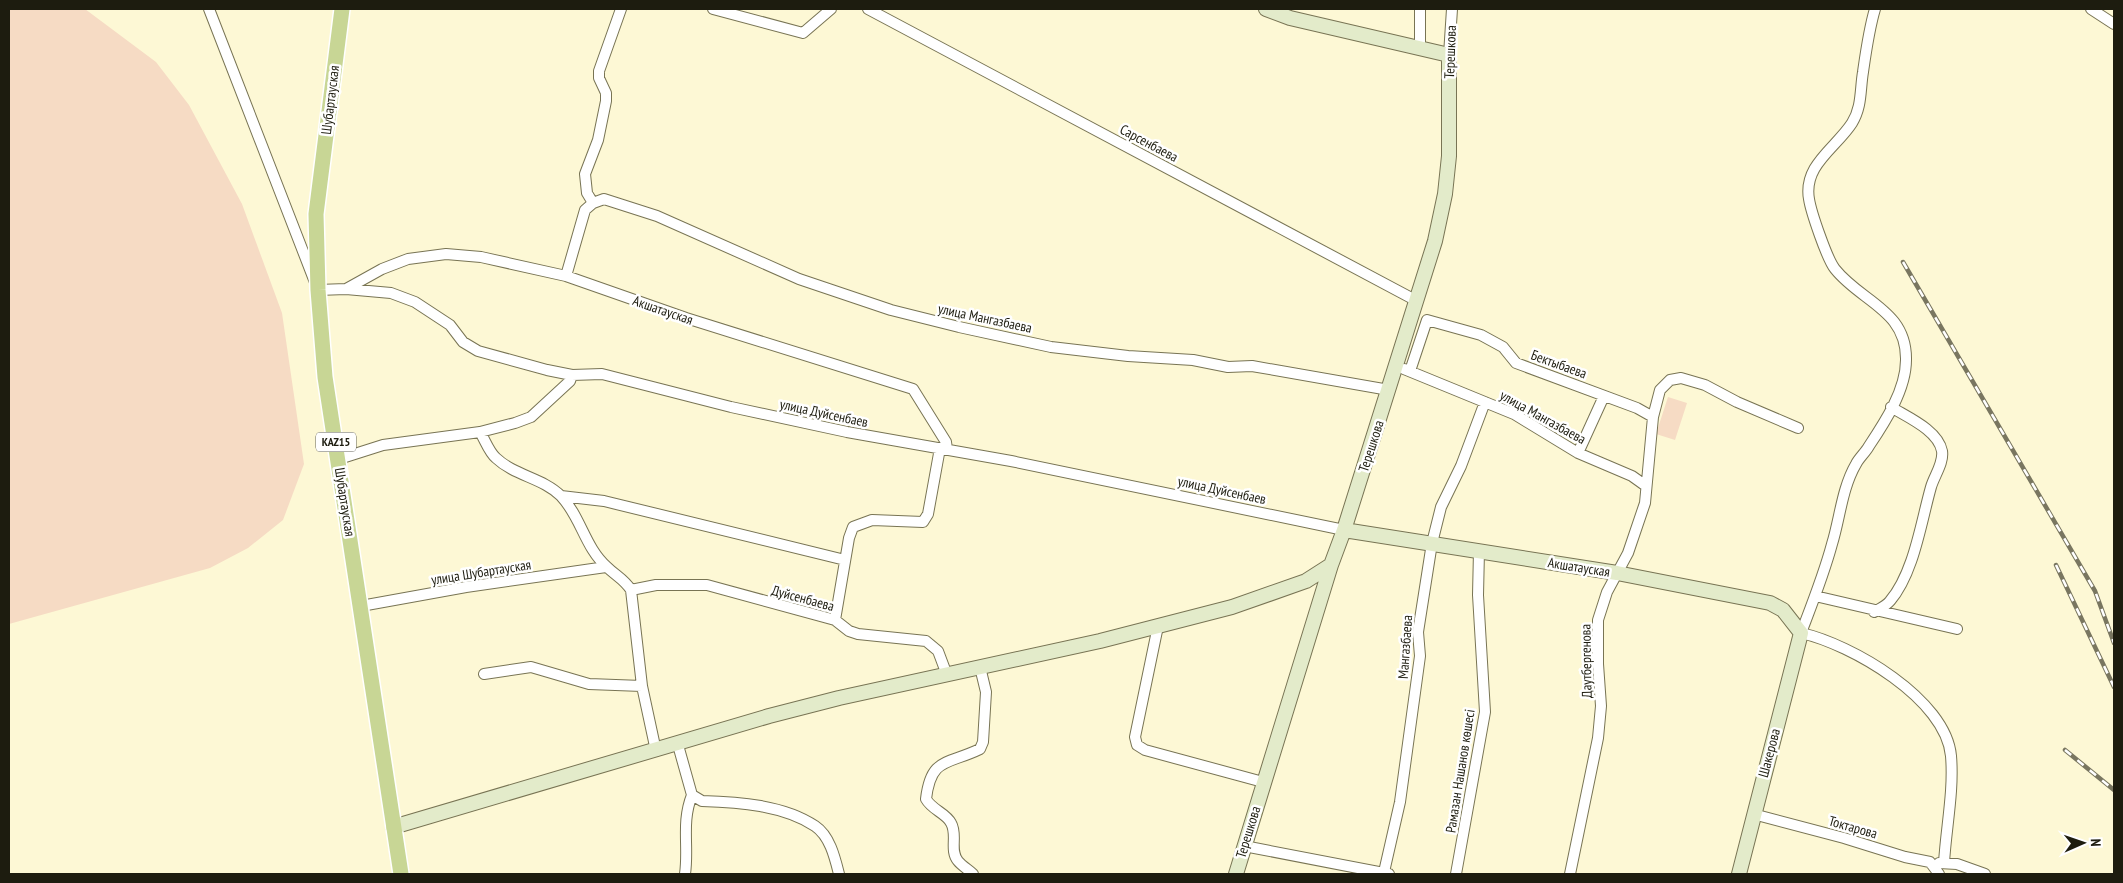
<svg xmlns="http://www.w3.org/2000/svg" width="2123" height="883" font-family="'PT Sans Narrow',sans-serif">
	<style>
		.green { fill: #f6dbc4 }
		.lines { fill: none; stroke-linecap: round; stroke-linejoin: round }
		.street-casing { stroke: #787454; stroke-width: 12 }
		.secondary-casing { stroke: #787454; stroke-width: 16 }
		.primary-casing { stroke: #fff; stroke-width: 18 }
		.street { stroke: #fff; stroke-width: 10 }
		.secondary { stroke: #e3ebca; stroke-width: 14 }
		.primary { stroke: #c8d695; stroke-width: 15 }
		.rail-casing { stroke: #797660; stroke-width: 4.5 }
		.rail { stroke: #fff; stroke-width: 2.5; stroke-dasharray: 8; stroke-linecap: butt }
		.labels { text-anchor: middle; stroke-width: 5; stroke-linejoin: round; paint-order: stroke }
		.shield { fill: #fff; stroke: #616057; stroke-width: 1 }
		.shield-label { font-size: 12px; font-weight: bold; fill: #1d1c0f }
		.street-label { font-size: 14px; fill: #1d1c0f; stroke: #fff }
	</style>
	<rect width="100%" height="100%" fill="#fdf8d5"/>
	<path class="green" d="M 9,9 L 85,9 L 156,62 L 189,105 L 242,204 L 282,313 L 304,464 L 283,520 L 248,548 L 210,568 L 9,624 Z
		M 1668,397 L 1687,403 L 1675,440 L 1656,434 Z"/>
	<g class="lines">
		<defs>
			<path id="street" d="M 209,9 L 318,290 L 346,289 L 391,293 L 415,302 L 450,325 L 463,342 L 478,351 L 547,370 L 572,375 L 602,374 L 731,407 L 847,432 L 1011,461 L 1344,530
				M 713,9 L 803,33 L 831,9
				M 868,9 L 1417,301
				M 1875,9 C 1869,29 1866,51 1863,72 C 1860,90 1862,107 1852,123 C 1836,148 1803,165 1809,199 C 1811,212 1827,259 1835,269 C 1861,302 1907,310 1906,360 C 1906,390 1885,422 1869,446 C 1865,453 1859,458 1856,464 C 1842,488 1840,518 1832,544 C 1824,574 1812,604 1801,633 C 1851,644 1946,699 1951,756 C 1954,791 1946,828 1944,863
				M 2091,9 L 2114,24
				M 1420,48 L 1420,9
				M 1449,55 L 1452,9
				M 593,203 L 604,199 L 657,216 L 799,279 L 891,310 L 959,327 L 1051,347 L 1128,356 L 1193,360 L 1228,367 L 1252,366 L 1389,390
				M 566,276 L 585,210 L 593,203 L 587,193 L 585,174 L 598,140 L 606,101 L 606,93 L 599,78 L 599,71 L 621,9
				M 346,289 L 382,269 L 408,259 L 446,254 L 481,257 L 566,276 L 686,318 L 913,389 L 946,442 L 947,449
				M 1404,369 L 1514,414 L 1578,453 L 1632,476 L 1646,486
				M 1410,371 L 1427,320 L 1481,335 L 1503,347 L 1516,363 L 1637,408 L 1653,417
				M 480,432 C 485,440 489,452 496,458 C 515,476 543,478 561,496 C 581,517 585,548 607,567 C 616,576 624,579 631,590 L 642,686 L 656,751
				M 1578,453 L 1604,396
				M 339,459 L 383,445 L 480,432 L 515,423 L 531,417 L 570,381 L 572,375
				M 561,496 L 604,501 L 845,560
				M 631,590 L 656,585 L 707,585 L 835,620 L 849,631 L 858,634 L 926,641 L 938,651 L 947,675
				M 1815,596 L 1957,629
				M 361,606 L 466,587 L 606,567
				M 1874,612 C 1879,609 1886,606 1890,601 C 1914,573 1921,522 1931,487 C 1934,476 1944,463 1942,451 C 1938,430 1907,417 1891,407
				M 835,620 L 849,538 L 853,527 L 872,520 L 923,522 L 928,514 L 940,448
				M 1158,626 L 1135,737 L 1137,745 L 1145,750 L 1263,782
				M 484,674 L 531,667 L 589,684 L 642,686
				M 678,745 L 692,795 L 702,801 C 738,802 784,805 815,826 C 830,836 835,858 839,874
				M 1753,814 L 1844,838 L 1905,857 L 1930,862 L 1939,874
				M 1244,846 L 1389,874
				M 1939,863 L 1957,864 L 1985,874
				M 1384,872 L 1400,802 L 1420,656 L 1418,632 L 1432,543 L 1441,507 L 1461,466 L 1485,402
				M 685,874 C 689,846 681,823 692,795
				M 973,874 C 969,870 962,866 958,861 C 949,850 958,835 951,823 C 946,813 932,810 926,799 C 931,757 947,765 980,749 L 983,742 L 986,692 L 980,667
				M 1456,874 L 1485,712 L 1478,595 L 1479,551
				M 1570,874 L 1598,738 L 1601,706 L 1598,664 L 1598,620 L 1607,592 L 1628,553 L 1645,503 L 1653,417 L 1660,390 L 1670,380 L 1681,378 L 1705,385 L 1737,402 L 1798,428"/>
			<path id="secondary" d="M 1344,530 L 1617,573 L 1770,603 L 1783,610 L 1801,633 L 1739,874
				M 393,827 L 769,716 L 839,698 L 1100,641 L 1232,607 L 1306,581 L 1331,565
				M 1236,874 L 1331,565 L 1344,530 L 1435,241 L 1445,194 L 1449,156 L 1449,55 L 1290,18 L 1266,9"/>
			<path id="primary" d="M 342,9 L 316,214 L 318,290 L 325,377 L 401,874"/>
		</defs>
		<use href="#street" class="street-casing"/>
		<use href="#secondary" class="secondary-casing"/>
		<use href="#primary" class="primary-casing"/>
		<use href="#street" class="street"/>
		<use href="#secondary" class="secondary"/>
		<use href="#primary" class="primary"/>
		<defs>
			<path id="rail" d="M 1903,262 L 2095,591 L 2114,643
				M 2056,565 L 2114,687
				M 2065,750 L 2114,790"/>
		</defs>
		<use href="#rail" class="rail-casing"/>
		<use href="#rail" class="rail"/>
	</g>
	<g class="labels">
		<rect class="shield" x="316" y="432.5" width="40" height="19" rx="4"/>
		<g class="shield-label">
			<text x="336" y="446">KAZ15</text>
		</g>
		<g class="street-label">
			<text transform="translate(1450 52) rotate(-88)" y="5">Терешкова</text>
			<text transform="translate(330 100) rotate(-83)" y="5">Шубартауская</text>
			<text transform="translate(1149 143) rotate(28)" y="5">Сарсенбаева</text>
			<text transform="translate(663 310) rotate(19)" y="5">Акшатауская</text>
			<text transform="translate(985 318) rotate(12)" y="5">улица Мангазбаева</text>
			<text transform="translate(1559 364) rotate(20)" y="5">Бектыбаева</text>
			<text transform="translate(824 413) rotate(12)" y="5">улица Дуйсенбаев</text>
			<text transform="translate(1543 417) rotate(29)" y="5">улица Мангазбаева</text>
			<text transform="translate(1371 446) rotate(-72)" y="5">Терешкова</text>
			<text transform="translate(1222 490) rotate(12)" y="5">улица Дуйсенбаев</text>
			<text transform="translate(345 502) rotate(81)" y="5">Шубартауская</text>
			<text transform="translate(1579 567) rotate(9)" y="5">Акшатауская</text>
			<text transform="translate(481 572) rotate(-9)" y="5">улица Шубартауская</text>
			<text transform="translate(803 598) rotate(15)" y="5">Дуйсенбаева</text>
			<text transform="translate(1405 647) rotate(-86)" y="5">Мангазбаева</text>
			<text transform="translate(1586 661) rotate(-91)" y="5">Даутбергенова</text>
			<text transform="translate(1769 753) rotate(-75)" y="5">Шакерова</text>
			<text transform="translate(1460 771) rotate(-81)" y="5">Рамазан Нашанов көшесі</text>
			<text transform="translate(1853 827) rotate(16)" y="5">Токтарова</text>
			<text transform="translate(1248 832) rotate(-73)" y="5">Терешкова</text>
		</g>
	</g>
	<rect width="2123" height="883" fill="none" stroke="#1d1c0f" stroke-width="20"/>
	<g transform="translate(2083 843) rotate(88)" stroke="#ffffff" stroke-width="4" paint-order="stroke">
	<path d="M0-4L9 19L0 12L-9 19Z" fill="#1d1c0f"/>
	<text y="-8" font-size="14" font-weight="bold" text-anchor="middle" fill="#1d1c0f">N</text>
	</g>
</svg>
